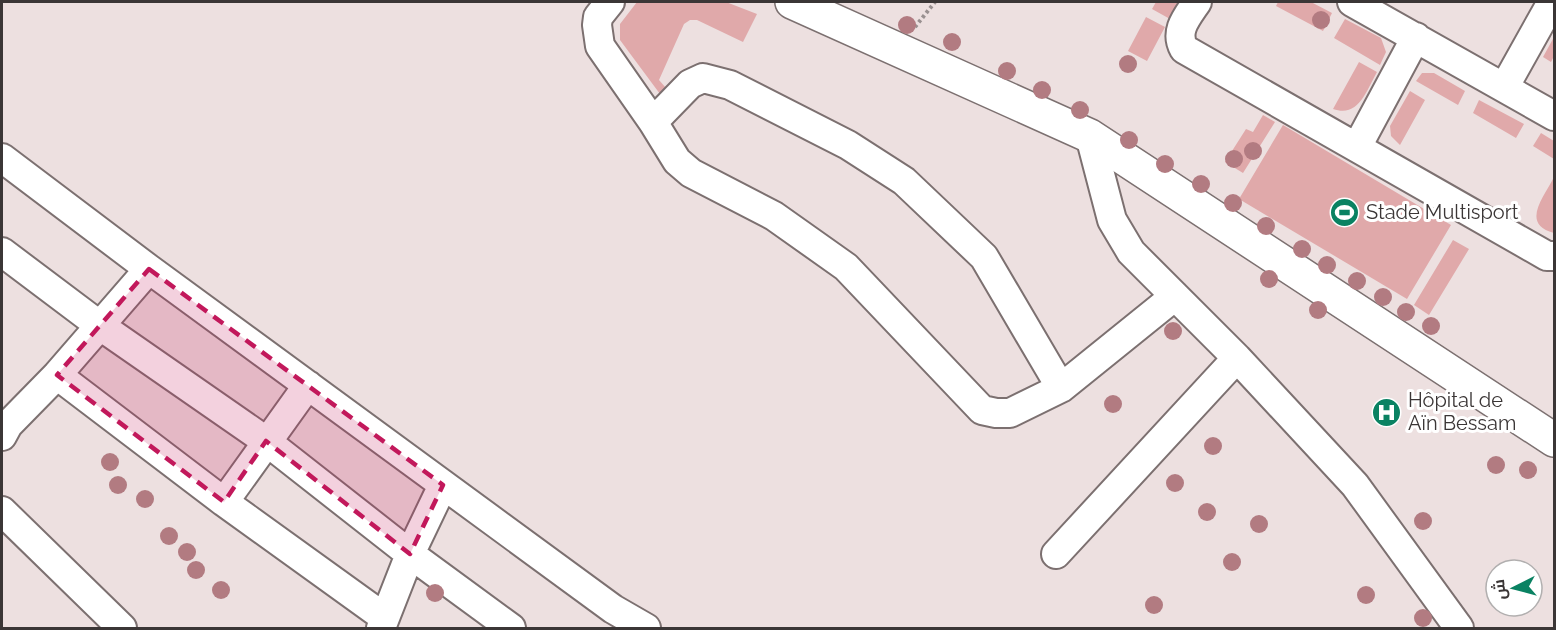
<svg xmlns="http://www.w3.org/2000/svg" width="1556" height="630" font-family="Raleway,Cairo,sans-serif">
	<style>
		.green { fill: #e0a9aa }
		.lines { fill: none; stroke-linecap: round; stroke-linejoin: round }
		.minor-casing { stroke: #7c7070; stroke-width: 32 }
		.major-casing { stroke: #7c7070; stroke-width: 36 }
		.path { stroke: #999090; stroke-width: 4; stroke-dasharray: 3 3; stroke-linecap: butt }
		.minor { stroke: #fff; stroke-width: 28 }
		.major { stroke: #fff; stroke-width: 33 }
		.tree { fill: #b27b81 }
		.marked { fill: #c2185b; fill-opacity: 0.2; stroke: #c2185b; stroke-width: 4.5; stroke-dasharray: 12 8; stroke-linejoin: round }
		.labels { text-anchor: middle; stroke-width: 6; stroke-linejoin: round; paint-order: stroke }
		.poi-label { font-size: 20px; fill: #3b3636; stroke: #fff; text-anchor: start }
	</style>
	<rect width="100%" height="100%" fill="#ede0e0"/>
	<path class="green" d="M 637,2 L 726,2 L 757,14 L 743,42 L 697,20 L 690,20 L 684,24 L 659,80 L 666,88 L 660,94 L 620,40 L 620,24 Z
		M 1156,2 L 1179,2 L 1170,19 L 1152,9 Z
		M 1278,2 L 1311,2 L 1332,13 L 1323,31 L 1276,6 Z
		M 1146,17 L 1165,27 L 1147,61 L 1128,51 Z
		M 1345,19 L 1381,38 L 1386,52 L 1380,65 L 1334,38 Z
		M 1554,37 L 1554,56 L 1551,62 L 1543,57 Z
		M 1359,62 L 1377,72 C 1366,91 1359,118 1333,109 Z
		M 1422,73 L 1434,73 L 1465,91 L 1458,105 L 1416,81 Z
		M 1410,91 L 1425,100 L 1400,145 L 1391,136 L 1390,126 Z
		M 1479,100 L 1524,124 L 1516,138 L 1473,113 Z
		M 1263,115 L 1275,122 L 1243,173 L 1225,162 L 1246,129 L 1253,132 Z
		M 1283,125 L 1451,225 L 1407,299 L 1239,199 Z
		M 1541,133 L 1554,141 L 1554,159 L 1533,146 Z
		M 1554,177 L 1554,233 C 1520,224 1544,197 1554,177 Z
		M 1453,240 L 1469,249 L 1429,315 L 1414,305 Z"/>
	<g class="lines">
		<defs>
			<path id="minor" d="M 610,2 L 598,17 L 597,25 L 600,46 L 653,122 L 677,161 L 691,173 L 774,216 L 846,267 L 982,410 L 996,413 L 1010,413 L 1061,388 L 1175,296
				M 1197,2 C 1187,17 1174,31 1184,49 L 1547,256 L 1554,256
				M 1352,2 L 1554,116
				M 1505,86 L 1552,2
				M 653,122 L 690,84 L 703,78 L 730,85 L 848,145 L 904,181 L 984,257 L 1061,388
				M 1090,136 L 1112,220 L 1131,252 L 1237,358 L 1355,485 L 1459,628
				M 1357,147 L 1416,37
				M 2,158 L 149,269 L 613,609 L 646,628
				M 2,252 L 99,325 L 266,441 L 410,554 L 511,628
				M 57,375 L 224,502 L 385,618
				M 2,436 L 8,425 L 57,375 L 149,269
				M 224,502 L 308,385
				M 2,511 L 122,628
				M 1056,554 L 1237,358
				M 381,628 L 410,554 L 443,485"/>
			<path id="major" d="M 792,2 L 1090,136 L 1554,440"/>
		</defs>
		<use href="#minor" class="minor-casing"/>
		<use href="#major" class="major-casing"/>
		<path class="path" d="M 915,27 L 935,2"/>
		<use href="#minor" class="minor"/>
		<use href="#major" class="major"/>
	</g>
	<g class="tree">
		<circle cx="1321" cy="20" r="9"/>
		<circle cx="907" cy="25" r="9"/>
		<circle cx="952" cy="42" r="9"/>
		<circle cx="1128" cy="64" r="9"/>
		<circle cx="1007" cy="71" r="9"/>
		<circle cx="1042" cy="90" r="9"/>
		<circle cx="1080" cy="110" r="9"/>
		<circle cx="1129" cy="140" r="9"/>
		<circle cx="1253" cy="151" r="9"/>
		<circle cx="1234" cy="159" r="9"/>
		<circle cx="1165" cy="164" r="9"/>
		<circle cx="1201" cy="184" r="9"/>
		<circle cx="1233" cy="203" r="9"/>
		<circle cx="1266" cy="226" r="9"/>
		<circle cx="1302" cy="249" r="9"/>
		<circle cx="1327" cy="265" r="9"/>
		<circle cx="1269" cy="279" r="9"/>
		<circle cx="1357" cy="281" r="9"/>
		<circle cx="1383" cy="297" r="9"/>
		<circle cx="1318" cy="310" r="9"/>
		<circle cx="1406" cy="312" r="9"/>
		<circle cx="1431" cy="326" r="9"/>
		<circle cx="1173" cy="331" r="9"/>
		<circle cx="1113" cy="404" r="9"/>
		<circle cx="1213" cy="446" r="9"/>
		<circle cx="110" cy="462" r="9"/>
		<circle cx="1496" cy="465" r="9"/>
		<circle cx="1528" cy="470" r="9"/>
		<circle cx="1175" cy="483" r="9"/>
		<circle cx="118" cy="485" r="9"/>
		<circle cx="145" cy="499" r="9"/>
		<circle cx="1207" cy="512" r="9"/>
		<circle cx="1423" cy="521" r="9"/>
		<circle cx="1259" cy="524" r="9"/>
		<circle cx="169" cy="536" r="9"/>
		<circle cx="187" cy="552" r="9"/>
		<circle cx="1232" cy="562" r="9"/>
		<circle cx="196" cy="570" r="9"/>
		<circle cx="221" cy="590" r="9"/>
		<circle cx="435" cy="593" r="9"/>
		<circle cx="1366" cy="595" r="9"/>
		<circle cx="1154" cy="605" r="9"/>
		<circle cx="1423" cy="618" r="9"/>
	</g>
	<path class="marked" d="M 149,269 L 443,485 L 410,554 L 266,441 L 224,502 L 57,375 Z"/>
	<defs>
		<symbol id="stadium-disc" viewBox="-11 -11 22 22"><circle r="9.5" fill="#0a8262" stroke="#fff"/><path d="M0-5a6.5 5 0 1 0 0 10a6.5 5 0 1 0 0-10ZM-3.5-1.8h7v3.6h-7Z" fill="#fff"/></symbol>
		<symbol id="hospital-disc" viewBox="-11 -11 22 22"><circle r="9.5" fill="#0a8262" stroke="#fff"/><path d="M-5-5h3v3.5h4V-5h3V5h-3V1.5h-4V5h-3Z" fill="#fff"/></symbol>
	</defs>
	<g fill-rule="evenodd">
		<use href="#stadium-disc" x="1328" y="196" width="33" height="33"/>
		<use href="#hospital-disc" x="1370" y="396" width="33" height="33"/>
	</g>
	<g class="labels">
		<g class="poi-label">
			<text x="1366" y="219">Stade Multisport</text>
			<text x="1408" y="407">Hôpital de<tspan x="1408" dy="23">Aïn Bessam</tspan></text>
		</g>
	</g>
	<rect width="1556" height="630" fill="none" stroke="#3b3636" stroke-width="6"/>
	<g transform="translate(1514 588) rotate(264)"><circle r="28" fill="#ffffff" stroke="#b1afaf" stroke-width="1.5"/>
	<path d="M0-4.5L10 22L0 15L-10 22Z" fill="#0a8262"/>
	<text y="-9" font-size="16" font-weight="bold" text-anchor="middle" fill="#3b3636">ش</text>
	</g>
</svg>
